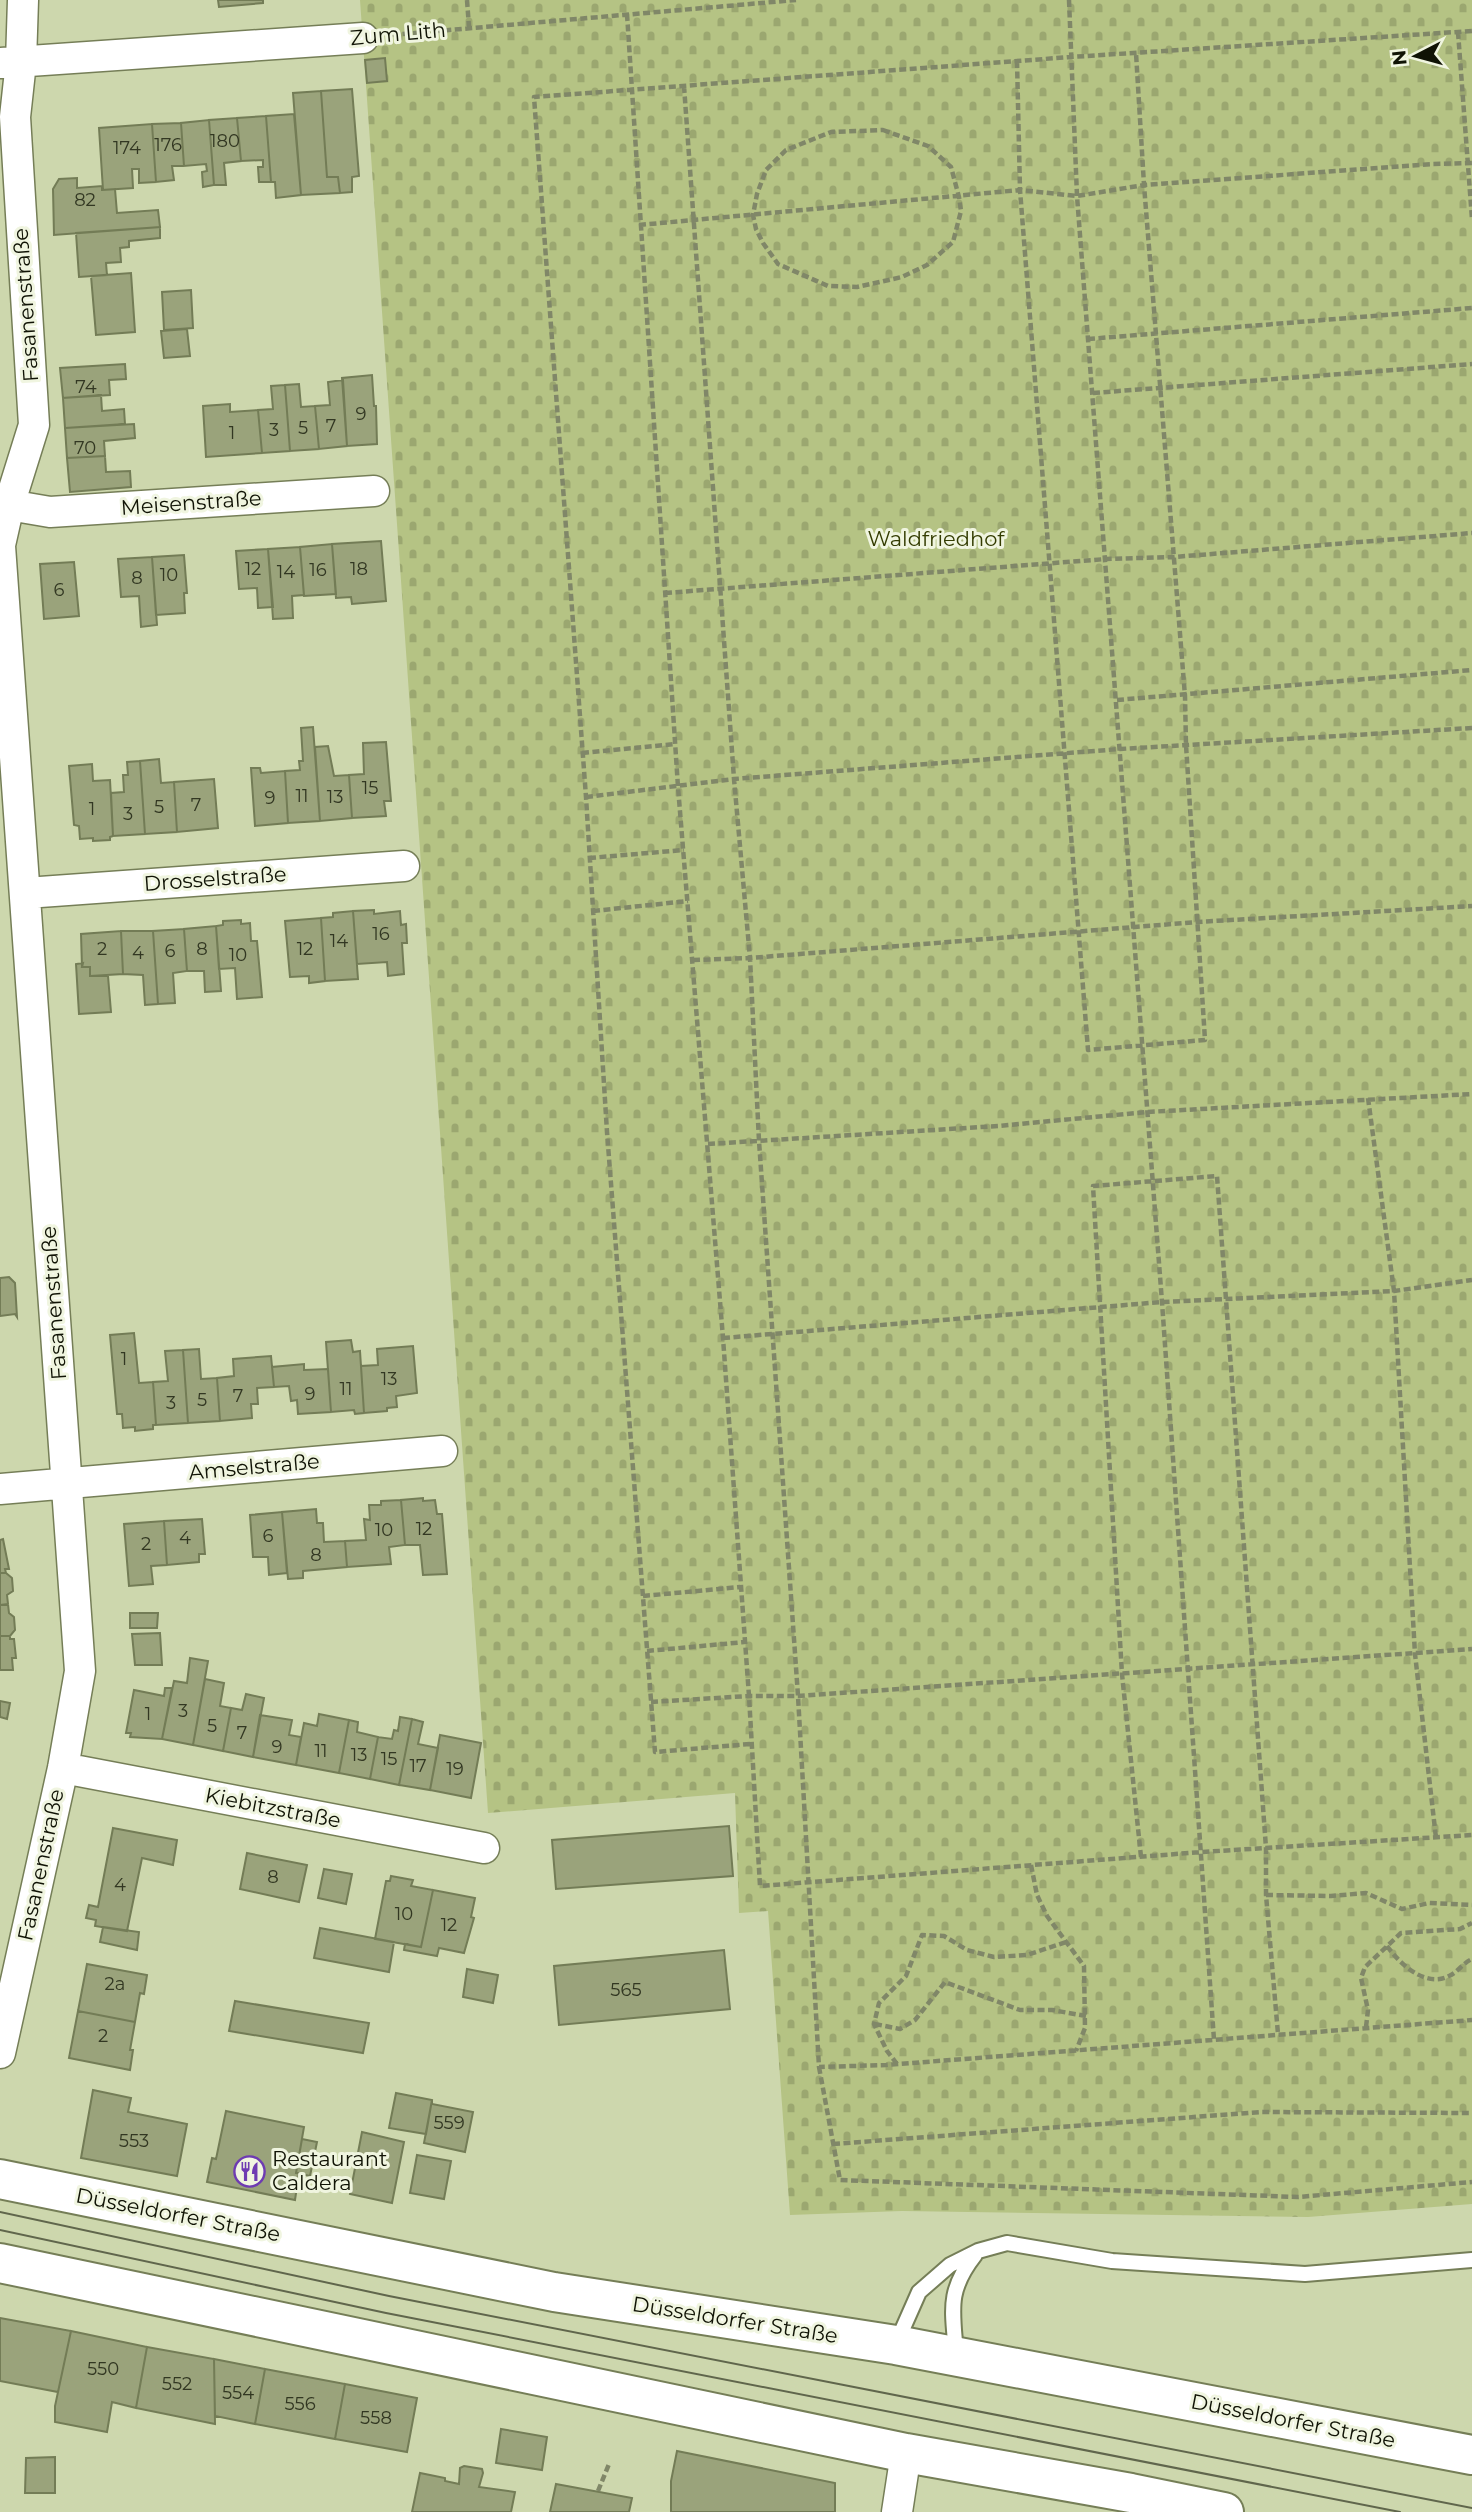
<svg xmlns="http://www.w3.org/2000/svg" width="1472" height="2512" font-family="Montserrat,sans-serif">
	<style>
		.cemetery { fill: url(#cemetery-stones) }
		.building { fill: #9aa37b; stroke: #737c56; stroke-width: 2 }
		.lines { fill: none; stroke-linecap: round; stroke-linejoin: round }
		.service-casing { stroke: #757e57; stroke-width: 18 }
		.minor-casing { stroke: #757e57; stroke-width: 33 }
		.secondary-casing { stroke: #757e57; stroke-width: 42 }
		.path { stroke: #808768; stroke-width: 4.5; stroke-dasharray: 7 3.5; stroke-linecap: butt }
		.service { stroke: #fff; stroke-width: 14 }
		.minor { stroke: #fff; stroke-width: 30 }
		.secondary { stroke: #fff; stroke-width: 38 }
		.tram { stroke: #60664c; stroke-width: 2 }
		.labels { text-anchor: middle; stroke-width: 6; stroke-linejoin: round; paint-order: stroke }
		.number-label { font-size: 18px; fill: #323722 }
		.street-label { font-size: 21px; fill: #101305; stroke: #f0f5e0 }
		.park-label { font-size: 21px; fill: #333c01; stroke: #f0f5e0 }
		.poi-label { font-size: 21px; fill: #101305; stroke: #f0f5e0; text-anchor: start }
	</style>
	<defs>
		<pattern id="cemetery-stones" width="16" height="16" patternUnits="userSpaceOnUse" patternTransform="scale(1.75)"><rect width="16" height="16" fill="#b5c384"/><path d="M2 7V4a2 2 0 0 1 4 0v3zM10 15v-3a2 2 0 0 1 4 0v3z" fill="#9ba770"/></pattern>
	</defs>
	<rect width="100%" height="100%" fill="#cdd7ad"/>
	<path class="cemetery" d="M 360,0 L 1472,0 L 1472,2204 L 1308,2217 L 902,2211 L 790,2215 L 768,1911 L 739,1913 L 735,1793 L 488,1813 Z"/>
	<path class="building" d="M 218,0 L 263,0 L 263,3 L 219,7 Z
		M 385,58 L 387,81 L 367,83 L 365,60 Z
		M 352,89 L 359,176 L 352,177 L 352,192 L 340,193 L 338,177 L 327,177 L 321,91 Z
		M 321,91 L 327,177 L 338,177 L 340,193 L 301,195 L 293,93 Z
		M 294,114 L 301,195 L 276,198 L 275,182 L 271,182 L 266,116 Z
		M 266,116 L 271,182 L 259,182 L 258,167 L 263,167 L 263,160 L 241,161 L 237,118 Z
		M 237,118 L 241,161 L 224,163 L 226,185 L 214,185 L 209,120 Z
		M 209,120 L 214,185 L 203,187 L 202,172 L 207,171 L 206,164 L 184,166 L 181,123 Z
		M 181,123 L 184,166 L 172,166 L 174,180 L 156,182 L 152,124 Z
		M 152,124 L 156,182 L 139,183 L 139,169 L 132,169 L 133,188 L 103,190 L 99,128 Z
		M 77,178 L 77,188 L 102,186 L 102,190 L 115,189 L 117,213 L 158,210 L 160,227 L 54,235 L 53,189 L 59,179 Z
		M 160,227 L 160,238 L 129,241 L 129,247 L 120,248 L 121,262 L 106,263 L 107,275 L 79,277 L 76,233 Z
		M 131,273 L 135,332 L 96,335 L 91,276 Z
		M 191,290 L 193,328 L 164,330 L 162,292 Z
		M 187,329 L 190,356 L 164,358 L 161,331 Z
		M 125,364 L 126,379 L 109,380 L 110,395 L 63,398 L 60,368 Z
		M 372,375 L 374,406 L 376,406 L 377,444 L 347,446 L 342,378 Z
		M 343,380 L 347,446 L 319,449 L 315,406 L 330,405 L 328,382 Z
		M 299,384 L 301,407 L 315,406 L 319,449 L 290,451 L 285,385 Z
		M 285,385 L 290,451 L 262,453 L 258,410 L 273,409 L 271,386 Z
		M 101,395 L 102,411 L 124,409 L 125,424 L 65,428 L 63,398 Z
		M 230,404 L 230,412 L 258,410 L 262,453 L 206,457 L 203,406 Z
		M 134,424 L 135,438 L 104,441 L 105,456 L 67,458 L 65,428 Z
		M 105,456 L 106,472 L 130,471 L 131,487 L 70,492 L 67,458 Z
		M 381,541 L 386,601 L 352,604 L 351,597 L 336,598 L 332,544 Z
		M 332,544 L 336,594 L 304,596 L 300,547 Z
		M 300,547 L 304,595 L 292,596 L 293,618 L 273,619 L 268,549 Z
		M 268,549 L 273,607 L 258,608 L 257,588 L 239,589 L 236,551 Z
		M 184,555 L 187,593 L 184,593 L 185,613 L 156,615 L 152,557 Z
		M 152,557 L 157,625 L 141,627 L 139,596 L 121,597 L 118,559 Z
		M 74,562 L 79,616 L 44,619 L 40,564 Z
		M 313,727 L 320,821 L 288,823 L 285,771 L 300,770 L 299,761 L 303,761 L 301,728 Z
		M 386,742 L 391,801 L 384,801 L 386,816 L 352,818 L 349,775 L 364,774 L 363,743 Z
		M 328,746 L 334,776 L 349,775 L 352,818 L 320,821 L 315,747 Z
		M 159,759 L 161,783 L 174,782 L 177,832 L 145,834 L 140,761 Z
		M 140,761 L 145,834 L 113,836 L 111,793 L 124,792 L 123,775 L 128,775 L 127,762 Z
		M 92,764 L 93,781 L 110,780 L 113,836 L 110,837 L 110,840 L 93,841 L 93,838 L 80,839 L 79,826 L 74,825 L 69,766 Z
		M 251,768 L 260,768 L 261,773 L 285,771 L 288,823 L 255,826 Z
		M 214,779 L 218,828 L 177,832 L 174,782 Z
		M 374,910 L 374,914 L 400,911 L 401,925 L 406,924 L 407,943 L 402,943 L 404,974 L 388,976 L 387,962 L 357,964 L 353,911 Z
		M 353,911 L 358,979 L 325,981 L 321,918 L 333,917 L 333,913 Z
		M 321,918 L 325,981 L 309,983 L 309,976 L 290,977 L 285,921 Z
		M 241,920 L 241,924 L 250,923 L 251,941 L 257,941 L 262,997 L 237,999 L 235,968 L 219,969 L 216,926 L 223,925 L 223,921 Z
		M 216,926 L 221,991 L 205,992 L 204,971 L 187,971 L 184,929 Z
		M 184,929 L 187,971 L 173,973 L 175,1003 L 158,1004 L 153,931 Z
		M 121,931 L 153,931 L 158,1004 L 145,1005 L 143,975 L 123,974 Z
		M 121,931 L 123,974 L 90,976 L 90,967 L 82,967 L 81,934 Z
		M 83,963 L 82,967 L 90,967 L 90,976 L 108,976 L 111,1012 L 79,1014 L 76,964 Z
		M 9,1277 L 15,1283 L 17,1317 L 15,1314 L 0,1316 L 0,1278 Z
		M 134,1333 L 139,1383 L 153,1382 L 156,1425 L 153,1425 L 153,1429 L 135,1431 L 135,1427 L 123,1428 L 122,1414 L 117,1414 L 110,1335 Z
		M 351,1340 L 353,1352 L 360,1351 L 364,1413 L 355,1414 L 354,1410 L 331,1412 L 326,1342 Z
		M 413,1346 L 417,1393 L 396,1396 L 397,1407 L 387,1408 L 387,1411 L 364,1413 L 361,1366 L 378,1365 L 377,1349 Z
		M 199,1349 L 201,1379 L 217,1378 L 220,1421 L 188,1423 L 183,1350 Z
		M 183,1350 L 188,1423 L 156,1425 L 153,1382 L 168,1381 L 165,1351 Z
		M 271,1356 L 274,1387 L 257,1388 L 258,1404 L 251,1404 L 252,1418 L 220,1421 L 217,1378 L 234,1376 L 233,1359 Z
		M 304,1364 L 304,1370 L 328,1369 L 331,1412 L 298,1414 L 297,1400 L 291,1401 L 289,1386 L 274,1387 L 272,1367 Z
		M 423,1498 L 423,1501 L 435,1500 L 437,1514 L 442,1514 L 447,1574 L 423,1575 L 420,1545 L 405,1545 L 401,1500 Z
		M 401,1500 L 405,1545 L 389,1547 L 391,1564 L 347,1567 L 345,1541 L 366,1540 L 364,1519 L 370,1520 L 369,1505 L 381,1505 L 381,1501 Z
		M 316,1509 L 317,1523 L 323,1523 L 324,1542 L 345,1541 L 347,1567 L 303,1571 L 303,1578 L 288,1579 L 282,1512 Z
		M 282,1512 L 287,1573 L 269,1575 L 268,1557 L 253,1557 L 250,1515 Z
		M 202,1519 L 205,1554 L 199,1554 L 199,1562 L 167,1565 L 164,1521 Z
		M 164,1521 L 167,1565 L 151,1566 L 153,1584 L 129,1586 L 124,1524 Z
		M 3,1539 L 9,1569 L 5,1569 L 6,1573 L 0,1573 L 0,1540 Z
		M 0,1573 L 6,1573 L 12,1578 L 13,1591 L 7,1595 L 8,1604 L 0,1605 Z
		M 8,1604 L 9,1613 L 14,1617 L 15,1630 L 10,1636 L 0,1636 L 0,1605 Z
		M 130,1613 L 158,1613 L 157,1628 L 130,1628 Z
		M 160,1633 L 162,1665 L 135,1665 L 132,1634 Z
		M 0,1636 L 10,1636 L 10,1639 L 14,1639 L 16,1658 L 12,1658 L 13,1670 L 0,1670 Z
		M 190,1658 L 208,1661 L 193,1745 L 162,1739 L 174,1681 L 187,1683 Z
		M 205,1679 L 224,1683 L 220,1706 L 231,1708 L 223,1751 L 193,1745 Z
		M 165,1688 L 172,1688 L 162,1739 L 130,1737 L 131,1733 L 126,1733 L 134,1690 L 164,1696 Z
		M 246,1694 L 264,1698 L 253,1757 L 223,1751 L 231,1708 L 242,1710 Z
		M 0,1701 L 10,1703 L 7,1719 L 0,1717 Z
		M 319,1714 L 349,1720 L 339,1773 L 296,1765 L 304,1723 L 317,1726 Z
		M 260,1715 L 292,1720 L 289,1735 L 301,1737 L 296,1765 L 253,1757 Z
		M 400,1717 L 412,1719 L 399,1785 L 370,1779 L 378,1737 L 392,1739 L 394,1730 L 398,1731 Z
		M 412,1719 L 423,1722 L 418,1744 L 438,1748 L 430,1790 L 399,1785 Z
		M 349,1720 L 358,1722 L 357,1732 L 378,1737 L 370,1779 L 339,1773 Z
		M 440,1735 L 481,1743 L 471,1798 L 430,1790 Z
		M 729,1826 L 733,1876 L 556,1889 L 552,1840 Z
		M 113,1828 L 177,1840 L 173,1865 L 142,1858 L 127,1931 L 95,1926 L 96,1920 L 86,1918 L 89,1905 L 98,1907 Z
		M 247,1853 L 307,1865 L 299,1902 L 240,1889 Z
		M 324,1869 L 352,1874 L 346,1904 L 318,1898 Z
		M 391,1876 L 413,1880 L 411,1886 L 433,1890 L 421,1947 L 375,1939 L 386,1881 L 390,1881 Z
		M 433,1890 L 475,1898 L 471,1917 L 474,1918 L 464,1953 L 439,1948 L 437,1956 L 404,1950 L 405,1944 L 421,1947 Z
		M 103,1927 L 139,1932 L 137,1950 L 100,1942 Z
		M 320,1928 L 394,1942 L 389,1972 L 314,1958 Z
		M 724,1950 L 730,2009 L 559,2025 L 554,1966 Z
		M 87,1964 L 147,1975 L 144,1994 L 140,1993 L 135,2022 L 78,2011 Z
		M 467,1969 L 498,1975 L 493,2003 L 463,1997 Z
		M 235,2001 L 369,2023 L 363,2053 L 229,2031 Z
		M 78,2011 L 135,2022 L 130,2050 L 133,2050 L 130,2070 L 69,2058 Z
		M 93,2090 L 131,2098 L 128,2112 L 187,2124 L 177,2176 L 81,2158 Z
		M 396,2093 L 432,2100 L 426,2134 L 389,2128 Z
		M 432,2100 L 432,2104 L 473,2112 L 465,2152 L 424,2143 Z
		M 226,2111 L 304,2127 L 296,2173 L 299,2173 L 295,2200 L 207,2182 L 212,2158 L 216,2159 Z
		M 362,2132 L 404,2142 L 392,2203 L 350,2194 Z
		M 302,2139 L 317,2142 L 310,2176 L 296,2173 Z
		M 417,2155 L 451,2161 L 444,2199 L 410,2193 Z
		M 0,2318 L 71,2331 L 58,2392 L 0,2381 Z
		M 71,2331 L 147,2347 L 136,2408 L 112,2402 L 107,2432 L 55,2422 L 55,2406 Z
		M 147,2347 L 214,2359 L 215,2424 L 136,2408 Z
		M 214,2359 L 265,2369 L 255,2424 L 215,2416 Z
		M 265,2369 L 345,2384 L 335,2439 L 255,2424 Z
		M 345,2384 L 417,2398 L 407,2452 L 335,2439 Z
		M 501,2429 L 547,2437 L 542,2470 L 496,2463 Z
		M 677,2451 L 835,2483 L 835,2512 L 671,2512 L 671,2481 Z
		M 55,2457 L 55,2493 L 25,2493 L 26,2458 Z
		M 464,2466 L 482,2469 L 483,2473 L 479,2487 L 515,2492 L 511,2512 L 412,2512 L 420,2473 L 445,2478 L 445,2481 L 459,2484 L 460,2468 Z
		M 556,2484 L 632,2498 L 629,2512 L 550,2512 Z"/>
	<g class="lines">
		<defs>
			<path id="service" d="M 896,2344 L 919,2292 L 950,2265 L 978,2251 L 1007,2243 L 1112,2261 L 1305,2274 L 1472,2260
				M 956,2354 C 953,2311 946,2292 975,2255"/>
			<path id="minor" d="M 0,63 L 363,38
				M 9,505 L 50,512 L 374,491
				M 0,545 L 9,505 L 34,425 L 15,117 L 21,62 L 23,0
				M 0,546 L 80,1671 L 63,1768 L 0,2053
				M 26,893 L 404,866
				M 0,1489 L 442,1451
				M 63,1768 L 484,1848
				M 897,2512 L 906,2453"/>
			<path id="secondary" d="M 0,2179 L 554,2292 L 896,2345 L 1472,2455
				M 0,2263 L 906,2453 L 1131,2493 L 1224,2512"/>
		</defs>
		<use href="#service" class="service-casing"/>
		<use href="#minor" class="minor-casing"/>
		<use href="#secondary" class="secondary-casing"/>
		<path class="path" d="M 467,0 L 469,27
			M 1069,0 L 1077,196 L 1162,1302 L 1214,2040
			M 627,14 L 678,787 L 723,1338 L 749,1696 L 760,1886 L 1202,1852 L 1472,1835
			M 1458,32 L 1472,219
			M 392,35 L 796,0
			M 1017,61 L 1020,190 L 1088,1050 L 1205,1040 L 1186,745 L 1185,696 L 1144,185 L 1136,53
			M 684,86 L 734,779 L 750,958 L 759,1141 L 798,1696 L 819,2067 L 886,2065 L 1472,2020
			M 883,130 L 928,146 L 951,167 L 959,197 L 961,211 L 953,242 L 927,265 L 902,277 L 857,287 L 828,286 L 778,264 L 763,243 L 756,229 L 753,215 L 757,194 L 766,170 L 786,150 L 831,132 Z
			M 639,225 L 1020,190 L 1077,196 L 1144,185 L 1433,164 L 1472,163
			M 1088,339 L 1472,308
			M 1093,393 L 1472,364
			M 665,593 L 1106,559 L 1174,557 L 1472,533
			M 1117,700 L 1472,670
			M 582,753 L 675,744
			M 586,797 L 734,779 L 1120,749 L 1472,728
			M 589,858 L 684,850
			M 593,911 L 688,901
			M 693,960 L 750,958 L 1197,922 L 1472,906
			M 1368,1098 L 1394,1291 L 1415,1654 L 1436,1838
			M 708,1144 L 998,1126 L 1147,1112 L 1472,1094
			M 723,1338 L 1162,1302 L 1394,1291 L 1472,1280
			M 643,1596 L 740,1587
			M 647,1651 L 745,1642
			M 651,1702 L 749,1696 L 798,1696 L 1472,1649
			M 750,1744 L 655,1752 L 607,1132 L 586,797 L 534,97 L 1071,57 L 1472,31
			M 1141,1857 L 1122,1674 L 1093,1186 L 1217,1176 L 1266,1848 L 1266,1895 L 1278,2034
			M 1031,1865 L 1037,1895 L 1047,1916 L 1084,1966 L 1085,2028 L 1076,2051
			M 1266,1895 L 1331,1896 L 1366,1893 L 1402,1909 L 1429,1903 L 1472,1905
			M 1387,1946 C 1400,1964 1425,1988 1449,1976 C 1458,1972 1463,1963 1472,1959
			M 875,2024 L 900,2029 L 915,2020 L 945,1982 L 1020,2010 L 1052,2010 L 1086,2016
			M 1366,2027 L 1368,2010 L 1361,1978 L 1365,1967 L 1401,1933 L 1460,1929 L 1472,1923
			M 897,2064 L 887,2051 L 874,2024 L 879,2003 L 906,1976 L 922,1935 L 944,1936 L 967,1950 L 994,1957 L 1027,1955 L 1066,1942
			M 819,2067 L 840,2180 L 1298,2197 L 1472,2182
			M 833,2144 L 1261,2112 L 1472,2113
			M 598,2491 L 609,2464"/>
		<use href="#service" class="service"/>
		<use href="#minor" class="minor"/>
		<use href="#secondary" class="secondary"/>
		<path class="tram" d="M 0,2212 L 389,2296 L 1472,2508
			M 0,2230 L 386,2313 L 1400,2512"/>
	</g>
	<defs>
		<symbol id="restaurant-ring" viewBox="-11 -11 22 22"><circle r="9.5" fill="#f0f5e0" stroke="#6e3bb2" stroke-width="1.5"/><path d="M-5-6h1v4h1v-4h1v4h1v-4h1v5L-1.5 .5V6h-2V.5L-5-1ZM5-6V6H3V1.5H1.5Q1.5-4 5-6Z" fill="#6e3bb2"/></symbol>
	</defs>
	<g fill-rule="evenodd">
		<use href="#restaurant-ring" x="232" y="2154" width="35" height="35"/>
	</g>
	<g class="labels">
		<g class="number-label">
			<text x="225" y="147">180</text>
			<text x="168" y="151">176</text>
			<text x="127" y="154">174</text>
			<text x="85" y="206">82</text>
			<text x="86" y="393">74</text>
			<text x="361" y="420">9</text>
			<text x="331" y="432">7</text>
			<text x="303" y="434">5</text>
			<text x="274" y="436">3</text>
			<text x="232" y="439">1</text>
			<text x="85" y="454">70</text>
			<text x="253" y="575">12</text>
			<text x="359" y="575">18</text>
			<text x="318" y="576">16</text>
			<text x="286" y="578">14</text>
			<text x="169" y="581">10</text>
			<text x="137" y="584">8</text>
			<text x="59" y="596">6</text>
			<text x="370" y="794">15</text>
			<text x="302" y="802">11</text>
			<text x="335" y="803">13</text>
			<text x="270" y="804">9</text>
			<text x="196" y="811">7</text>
			<text x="159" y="813">5</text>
			<text x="92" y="815">1</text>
			<text x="128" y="820">3</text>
			<text x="381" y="940">16</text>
			<text x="339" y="947">14</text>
			<text x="102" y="955">2</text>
			<text x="202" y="955">8</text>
			<text x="305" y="955">12</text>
			<text x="170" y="957">6</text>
			<text x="138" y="959">4</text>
			<text x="238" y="961">10</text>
			<text x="124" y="1365">1</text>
			<text x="389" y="1385">13</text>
			<text x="346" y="1395">11</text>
			<text x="310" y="1400">9</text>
			<text x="238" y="1402">7</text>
			<text x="202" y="1406">5</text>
			<text x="171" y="1409">3</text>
			<text x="424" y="1535">12</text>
			<text x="384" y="1536">10</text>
			<text x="268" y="1542">6</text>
			<text x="185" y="1544">4</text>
			<text x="146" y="1550">2</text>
			<text x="316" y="1561">8</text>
			<text x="183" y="1717">3</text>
			<text x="148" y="1720">1</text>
			<text x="212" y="1732">5</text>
			<text x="242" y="1739">7</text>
			<text x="277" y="1753">9</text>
			<text x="321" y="1757">11</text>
			<text x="359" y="1761">13</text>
			<text x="389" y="1765">15</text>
			<text x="418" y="1772">17</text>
			<text x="455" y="1775">19</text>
			<text x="273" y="1883">8</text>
			<text x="120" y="1891">4</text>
			<text x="404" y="1920">10</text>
			<text x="449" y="1931">12</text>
			<text x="115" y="1990">2a</text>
			<text x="626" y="1996">565</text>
			<text x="103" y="2042">2</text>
			<text x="449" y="2129">559</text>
			<text x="134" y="2147">553</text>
			<text x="103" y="2375">550</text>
			<text x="177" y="2390">552</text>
			<text x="238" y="2399">554</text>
			<text x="300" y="2410">556</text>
			<text x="376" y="2424">558</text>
		</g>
		<g class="street-label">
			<text transform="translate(398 34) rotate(-5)" y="7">Zum Lith</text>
			<text transform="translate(26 305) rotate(-94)" y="7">Fasanenstraße</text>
			<text transform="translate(191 503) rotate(-4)" y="7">Meisenstraße</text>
			<text transform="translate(215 879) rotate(-4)" y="7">Drosselstraße</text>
			<text transform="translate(54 1303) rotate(-94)" y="7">Fasanenstraße</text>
			<text transform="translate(254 1467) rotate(-5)" y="7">Amselstraße</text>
			<text transform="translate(273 1808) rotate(11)" y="7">Kiebitzstraße</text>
			<text transform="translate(41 1865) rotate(-78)" y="7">Fasanenstraße</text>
			<text transform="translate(178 2215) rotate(11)" y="7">Düsseldorfer Straße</text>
			<text transform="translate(735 2320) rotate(9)" y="7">Düsseldorfer Straße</text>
			<text transform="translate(1293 2421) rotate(11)" y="7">Düsseldorfer Straße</text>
		</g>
		<g class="park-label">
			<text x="936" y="546">Waldfriedhof</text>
		</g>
		<g class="poi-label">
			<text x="272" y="2166">Restaurant<tspan x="272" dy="24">Caldera</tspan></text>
		</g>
	</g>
	<g transform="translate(1416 56) rotate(264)" stroke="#f0f5e0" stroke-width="5" paint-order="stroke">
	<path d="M0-5L12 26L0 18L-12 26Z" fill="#101305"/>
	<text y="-10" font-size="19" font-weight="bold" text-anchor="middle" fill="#101305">N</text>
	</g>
</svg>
